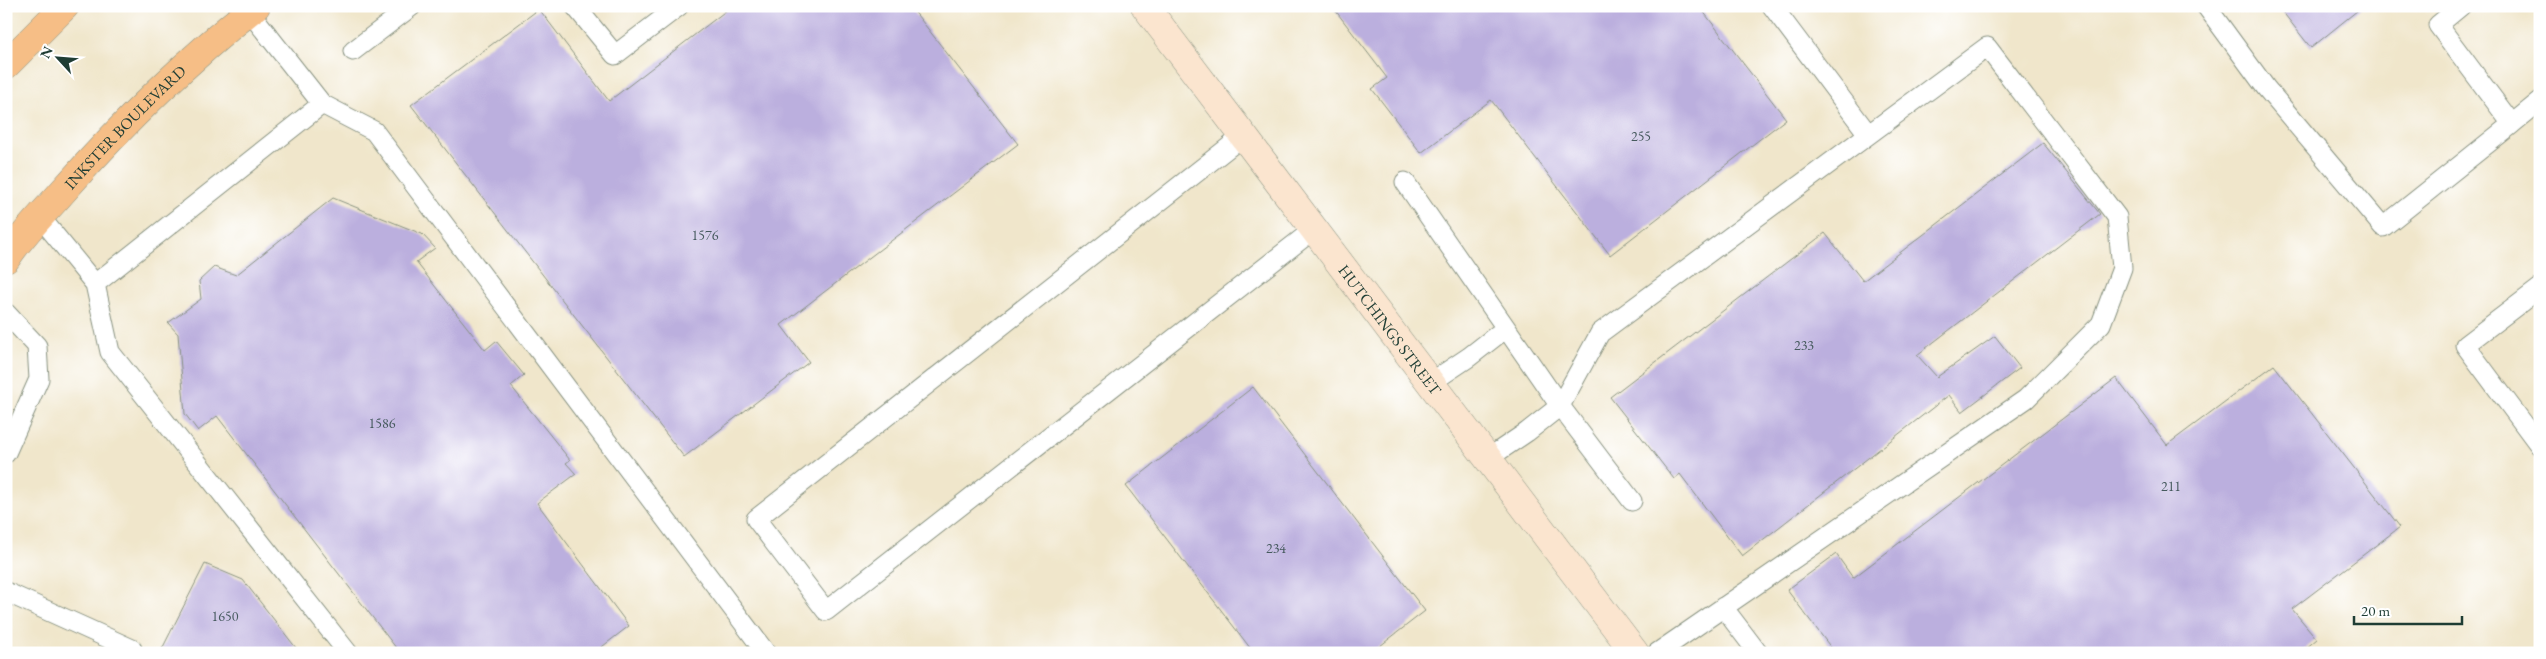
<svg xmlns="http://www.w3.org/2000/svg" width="2546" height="659" font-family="'EB Garamond',serif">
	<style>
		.building { fill: #bbafde }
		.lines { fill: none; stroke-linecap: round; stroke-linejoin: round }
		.lane-casing { stroke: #889280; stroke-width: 21 }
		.secondary-casing { stroke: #889280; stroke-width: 29 }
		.primary-casing { stroke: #889280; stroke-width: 29 }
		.lane { stroke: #fff; stroke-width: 19 }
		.secondary { stroke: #fbe5cf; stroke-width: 28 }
		.primary { stroke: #f6be86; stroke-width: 28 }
		.labels { text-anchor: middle; stroke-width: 4; stroke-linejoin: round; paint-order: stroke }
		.number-label { font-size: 14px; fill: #465a5e }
		.street-label { font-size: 16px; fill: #1f3d34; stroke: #fff }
	</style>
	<rect width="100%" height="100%" fill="#fff"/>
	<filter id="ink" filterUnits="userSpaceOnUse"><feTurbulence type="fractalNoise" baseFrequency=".02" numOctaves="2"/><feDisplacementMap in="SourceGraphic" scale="10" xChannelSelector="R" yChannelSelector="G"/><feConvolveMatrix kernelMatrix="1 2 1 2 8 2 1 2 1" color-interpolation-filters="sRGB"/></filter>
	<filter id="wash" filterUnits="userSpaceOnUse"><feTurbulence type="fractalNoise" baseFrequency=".0096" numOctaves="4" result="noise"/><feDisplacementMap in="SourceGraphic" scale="20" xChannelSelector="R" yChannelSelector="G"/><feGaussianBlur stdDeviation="1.12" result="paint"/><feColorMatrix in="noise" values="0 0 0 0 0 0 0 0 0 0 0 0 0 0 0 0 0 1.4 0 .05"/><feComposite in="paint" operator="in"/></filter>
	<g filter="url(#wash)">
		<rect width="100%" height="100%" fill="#f0e6cb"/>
		<g id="blocks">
			<path class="building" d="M 732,6 L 910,6 L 1018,144 L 781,325 L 809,362 L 684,457 L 411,105 L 539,9 L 609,101 Z
				M 1332,6 L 1699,6 L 1786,119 L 1610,255 L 1491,100 L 1421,153 L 1372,89 L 1387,78 Z
				M 2278,6 L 2363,6 L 2311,48 Z
				M 2043,143 L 2100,214 L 1917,355 L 1937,377 L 1995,336 L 2020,368 L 1962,412 L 1949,395 L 1742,556 L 1680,474 L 1674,479 L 1610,397 L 1825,233 L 1863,281 Z
				M 333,198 L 422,234 L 435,248 L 416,262 L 485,350 L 496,341 L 524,375 L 511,386 L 570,460 L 566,463 L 576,474 L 537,503 L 629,626 L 594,653 L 400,653 L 217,416 L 198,431 L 185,414 L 178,334 L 168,323 L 201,299 L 199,281 L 214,267 L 236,275 Z
				M 2274,365 L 2400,527 L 2292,609 L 2317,639 L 2300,653 L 1835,653 L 1787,590 L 1836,554 L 1853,578 L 2116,378 L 2167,445 Z
				M 1253,387 L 1425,611 L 1371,653 L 1254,653 L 1126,486 Z
				M 205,564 L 243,580 L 300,653 L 160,653 Z"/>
		</g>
	</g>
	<g filter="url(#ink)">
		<use href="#blocks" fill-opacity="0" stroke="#889280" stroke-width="1"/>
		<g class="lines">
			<defs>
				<path id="lane" d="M 575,6 L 615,55 L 679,6
					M 1772,6 L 1868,134
					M 2206,6 L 2266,88 L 2383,227 L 2512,124
					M 2461,6 L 2438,25 L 2512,124 L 2540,101
					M 249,11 L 322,104 L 374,131 L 766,653
					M 353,51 L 412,6
					M 1243,136 L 756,519 L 826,611 L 1313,230
					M 1405,182 L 1560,406 L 1632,501
					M 40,217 L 95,284 L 110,352 L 348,653
					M 95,284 L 322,104
					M 2540,288 L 2465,345 L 2540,446
					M 6,313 L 37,346 L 39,379 L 6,453
					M 1430,383 L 1469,357 L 1506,328
					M 1487,459 L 1527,432 L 1560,406 L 1600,333 L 1987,47 L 2117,217 L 2122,268 L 2101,324 L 2026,399 L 1657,653
					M 6,592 L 132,649
					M 1723,607 L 1758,653"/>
				<g id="secondary">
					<path id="s1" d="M 1145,6 L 1635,653"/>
				</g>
				<g id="primary">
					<path d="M 6,65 L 65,6"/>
					<path id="s2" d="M 6,259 C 22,234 45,212 64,190 C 123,123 186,61 256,6"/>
				</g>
			</defs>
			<use href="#lane" class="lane-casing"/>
			<use href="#secondary" class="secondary-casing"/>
			<use href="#primary" class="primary-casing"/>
			<use href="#lane" class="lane"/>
			<use href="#secondary" class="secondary"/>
			<use href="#primary" class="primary"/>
		</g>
	</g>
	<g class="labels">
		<g class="number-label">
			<text x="1641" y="141">255</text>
			<text x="705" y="240">1576</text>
			<text x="1804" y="350">233</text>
			<text x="382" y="428">1586</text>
			<text x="2171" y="491">211</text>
			<text x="1276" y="553">234</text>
			<text x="225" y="621">1650</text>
		</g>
		<g class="street-label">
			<text dy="6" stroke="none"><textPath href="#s2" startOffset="178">INKSTER BOULEVARD</textPath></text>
			<text dy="6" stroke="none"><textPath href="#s1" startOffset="406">HUTCHINGS STREET</textPath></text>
		</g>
	</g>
	<rect width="2546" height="659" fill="none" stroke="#fff" stroke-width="25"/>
	<g transform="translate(58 58) rotate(296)" stroke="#ffffff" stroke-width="4" paint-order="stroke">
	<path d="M0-4L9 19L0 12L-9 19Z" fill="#1f3d34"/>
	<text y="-8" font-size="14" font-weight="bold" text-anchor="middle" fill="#1f3d34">N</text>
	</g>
	<path d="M2354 616v8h108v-8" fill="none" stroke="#1f3d34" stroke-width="2.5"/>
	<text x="2361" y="616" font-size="15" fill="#1f3d34" stroke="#ffffff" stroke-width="4" paint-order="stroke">20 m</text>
</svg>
